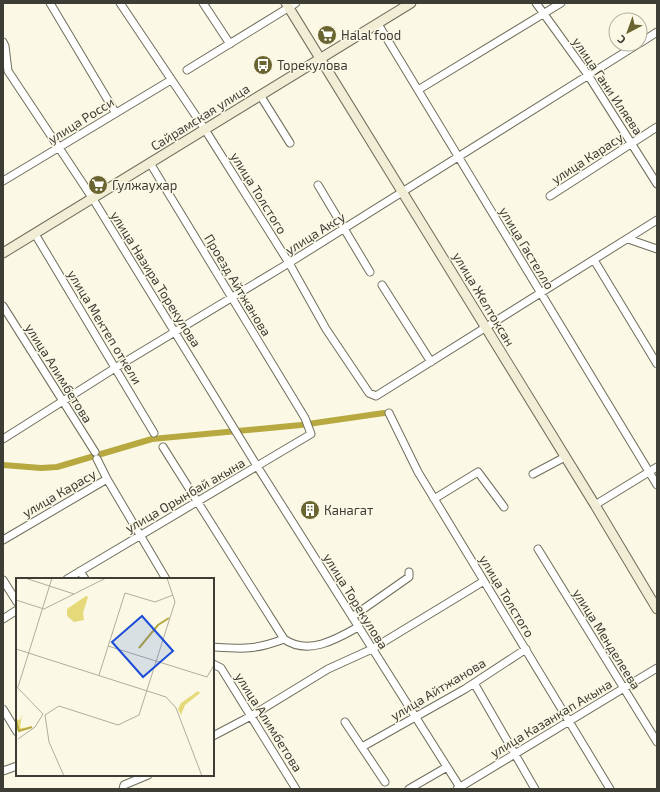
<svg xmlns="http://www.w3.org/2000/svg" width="660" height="792" font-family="'Exo 2',sans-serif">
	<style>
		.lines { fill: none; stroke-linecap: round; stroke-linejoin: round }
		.canal { stroke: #b7a93f; stroke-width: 6 }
		.minor-casing { stroke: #6f6d5c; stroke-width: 9 }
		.secondary-casing { stroke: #6f6d5c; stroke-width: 11 }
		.minor { stroke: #fff; stroke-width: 7 }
		.secondary { stroke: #f2eed5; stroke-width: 9 }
		.labels { text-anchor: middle; stroke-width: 3; stroke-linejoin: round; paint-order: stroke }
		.poi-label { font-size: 13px; fill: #3d3c35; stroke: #fbf9e5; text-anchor: start }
		.street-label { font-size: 13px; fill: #3d3c35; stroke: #fbf9e5 }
		.inset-river { fill: none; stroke: #b7a93f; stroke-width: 2 }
		.inset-road { fill: none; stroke: #afad9f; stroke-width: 1 }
		.view { fill: #1d4ed8; fill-opacity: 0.15; stroke: #1d4ed8; stroke-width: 2 }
		.inset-edge { fill: none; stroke: #3d3c35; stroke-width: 2 }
	</style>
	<rect width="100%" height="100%" fill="#fbf9e5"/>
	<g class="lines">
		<path class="canal" d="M 3,465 L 41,468 L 57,467 L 152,439 L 301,425 L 384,413"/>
		<defs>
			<path id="minor" d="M 50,3 L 115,112
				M 120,3 L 204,128 L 289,263 L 326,329 L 369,393 L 376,396 L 657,220
				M 203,3 L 230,44
				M 536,3 L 588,75 L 657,184
				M 378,24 L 657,485
				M 3,42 L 5,46 L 8,71 L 93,199 L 257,466 L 461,789
				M 640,43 L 657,32
				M 187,70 L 296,3
				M 418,90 L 561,3
				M 260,95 L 290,143
				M 3,181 L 171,80
				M 318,185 L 370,272
				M 550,196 L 657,127
				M 35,234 L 154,433
				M 628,239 L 657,249
				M 594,260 L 657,364
				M 382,285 L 431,362
				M 3,306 L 95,452
				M 389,413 L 418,472 L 610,789
				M 3,439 L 115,368 L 289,263 L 638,44
				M 163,447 L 284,639
				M 97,459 L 107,479 L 166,579
				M 533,474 L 565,457
				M 434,499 L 478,472 L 504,507
				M 595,505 L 657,467
				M 3,540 L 107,479
				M 538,549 L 657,742
				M 80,571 L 85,579
				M 67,579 L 311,434 L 305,418 L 150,163
				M 3,580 L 17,602
				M 352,617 L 409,577 L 409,572
				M 3,619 L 17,610
				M 213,647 C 244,649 255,650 284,639 C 308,656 337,639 358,627
				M 213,664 L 221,668 L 296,789
				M 474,683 L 535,789
				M 3,709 L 17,732
				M 345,722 L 385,782
				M 213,736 L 251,716 L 328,669 L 372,649 L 484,581
				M 362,747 L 465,689 L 526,649
				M 3,771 L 17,766
				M 123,789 L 124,785 L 148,775
				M 409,789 L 447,767
				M 457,789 L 657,668"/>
			<path id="secondary" d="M 286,3 L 595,505 L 657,609
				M 3,253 L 411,3"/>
		</defs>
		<use href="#minor" class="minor-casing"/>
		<use href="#secondary" class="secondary-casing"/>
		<use href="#minor" class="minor"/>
		<use href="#secondary" class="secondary"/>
	</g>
	<defs>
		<symbol id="supermarket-disc" viewBox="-11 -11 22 22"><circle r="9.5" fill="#6a6430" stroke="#fbf9e5"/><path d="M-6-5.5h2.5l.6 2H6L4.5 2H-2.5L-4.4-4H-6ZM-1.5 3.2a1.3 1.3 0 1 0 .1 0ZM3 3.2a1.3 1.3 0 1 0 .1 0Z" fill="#fff"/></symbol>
		<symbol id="bus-disc" viewBox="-11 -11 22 22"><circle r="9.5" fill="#6a6430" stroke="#fbf9e5"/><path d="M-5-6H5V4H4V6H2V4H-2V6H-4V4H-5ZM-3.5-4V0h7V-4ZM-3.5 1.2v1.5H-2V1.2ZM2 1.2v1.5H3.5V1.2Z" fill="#fff"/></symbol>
		<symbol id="building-disc" viewBox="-11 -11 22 22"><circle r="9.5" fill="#6a6430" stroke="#fbf9e5"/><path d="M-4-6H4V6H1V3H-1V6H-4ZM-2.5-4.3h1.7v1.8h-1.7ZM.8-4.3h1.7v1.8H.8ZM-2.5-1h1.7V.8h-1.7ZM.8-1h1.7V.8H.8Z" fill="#fff"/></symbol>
	</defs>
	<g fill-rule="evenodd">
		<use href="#supermarket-disc" x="316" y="24" width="22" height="22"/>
		<use href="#bus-disc" x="252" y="54" width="22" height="22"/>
		<use href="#supermarket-disc" x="87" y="174" width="22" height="22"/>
		<use href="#building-disc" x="299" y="499" width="22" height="22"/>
	</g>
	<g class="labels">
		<g class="poi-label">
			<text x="341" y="40">Halal food</text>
			<text x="277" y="70">Торекулова</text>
			<text x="112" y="190">Гулжаухар</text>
			<text x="324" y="515">Канагат</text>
		</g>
		<g class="street-label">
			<text transform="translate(608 86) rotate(56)" y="5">улица Гани Иляева</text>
			<text transform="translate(200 117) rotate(-32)" y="5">Сайрамская улица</text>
			<text transform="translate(81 120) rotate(-32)" y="5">улица Росси</text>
			<text transform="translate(587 158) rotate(-33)" y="5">улица Карасу</text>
			<text transform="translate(259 193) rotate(58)" y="5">улица Толстого</text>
			<text transform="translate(315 233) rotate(-32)" y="5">улица Аксу</text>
			<text transform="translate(527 248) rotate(59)" y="5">улица Гастелло</text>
			<text transform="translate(156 279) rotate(58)" y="5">улица Назира Торекулова</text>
			<text transform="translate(238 285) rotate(59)" y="5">Проезд Айтжанова</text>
			<text transform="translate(484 299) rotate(59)" y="5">улица Желтоксан</text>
			<text transform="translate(105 327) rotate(59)" y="5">улица Мектеп откели</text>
			<text transform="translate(59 373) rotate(58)" y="5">улица Алимбетова</text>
			<text transform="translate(59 493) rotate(-30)" y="5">улица Карасу</text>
			<text transform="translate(185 495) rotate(-30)" y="5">улица Орынбай акына</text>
			<text transform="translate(507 596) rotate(59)" y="5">улица Толстого</text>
			<text transform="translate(356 601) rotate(58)" y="5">улица Торекулова</text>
			<text transform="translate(607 639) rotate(58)" y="5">улица Менделеева</text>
			<text transform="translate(438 689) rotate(-31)" y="5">улица Айтжанова</text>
			<text transform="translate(551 718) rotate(-31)" y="5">улица Казанкап Акына</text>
			<text transform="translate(269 722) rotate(58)" y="5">улица Алимбетова</text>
		</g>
	</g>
	<g transform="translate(16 578)">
		<rect width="198" height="198" fill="#fbf9e5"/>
		<path d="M 70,18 L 72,19 L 67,35 L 68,42 L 58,44 L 51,38 L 51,31 Z" fill="#e5d979"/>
		<path d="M 182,113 L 184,115 L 169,127 L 165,137 L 162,131 L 165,125 ZM 6,136 L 4,150 L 17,149 L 4,153 L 0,152 L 0,141 L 4,142 Z" fill="#e5d979"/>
		<path class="inset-river" d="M 123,70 L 142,47 L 153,40M 0,143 L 3,153 L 16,149"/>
		<path class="inset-road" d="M 9,0 L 58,16M 0,22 L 28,31 L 90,0M 92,68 L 191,99 L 198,87M 0,71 L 150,119 L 160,130 L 186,198M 83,97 L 109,15 L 139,24 L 157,17M 0,108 L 27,136 L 19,149 L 2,161M 2,109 L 36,0M 48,198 L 33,164 L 29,137 L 43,128 L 102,147 L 123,137 L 159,24 L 151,0"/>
		<path class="view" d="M 126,38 L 157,73 L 127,99 L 96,64 Z"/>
		<rect width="198" height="198" class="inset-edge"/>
	</g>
	<rect width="660" height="792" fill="none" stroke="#3d3c35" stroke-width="8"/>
	<g transform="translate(628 32) rotate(221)"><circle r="19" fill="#fbf9e5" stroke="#afad9f"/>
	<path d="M0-3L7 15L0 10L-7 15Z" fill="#6a6430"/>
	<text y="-6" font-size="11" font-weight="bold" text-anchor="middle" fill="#3d3c35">С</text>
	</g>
</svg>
